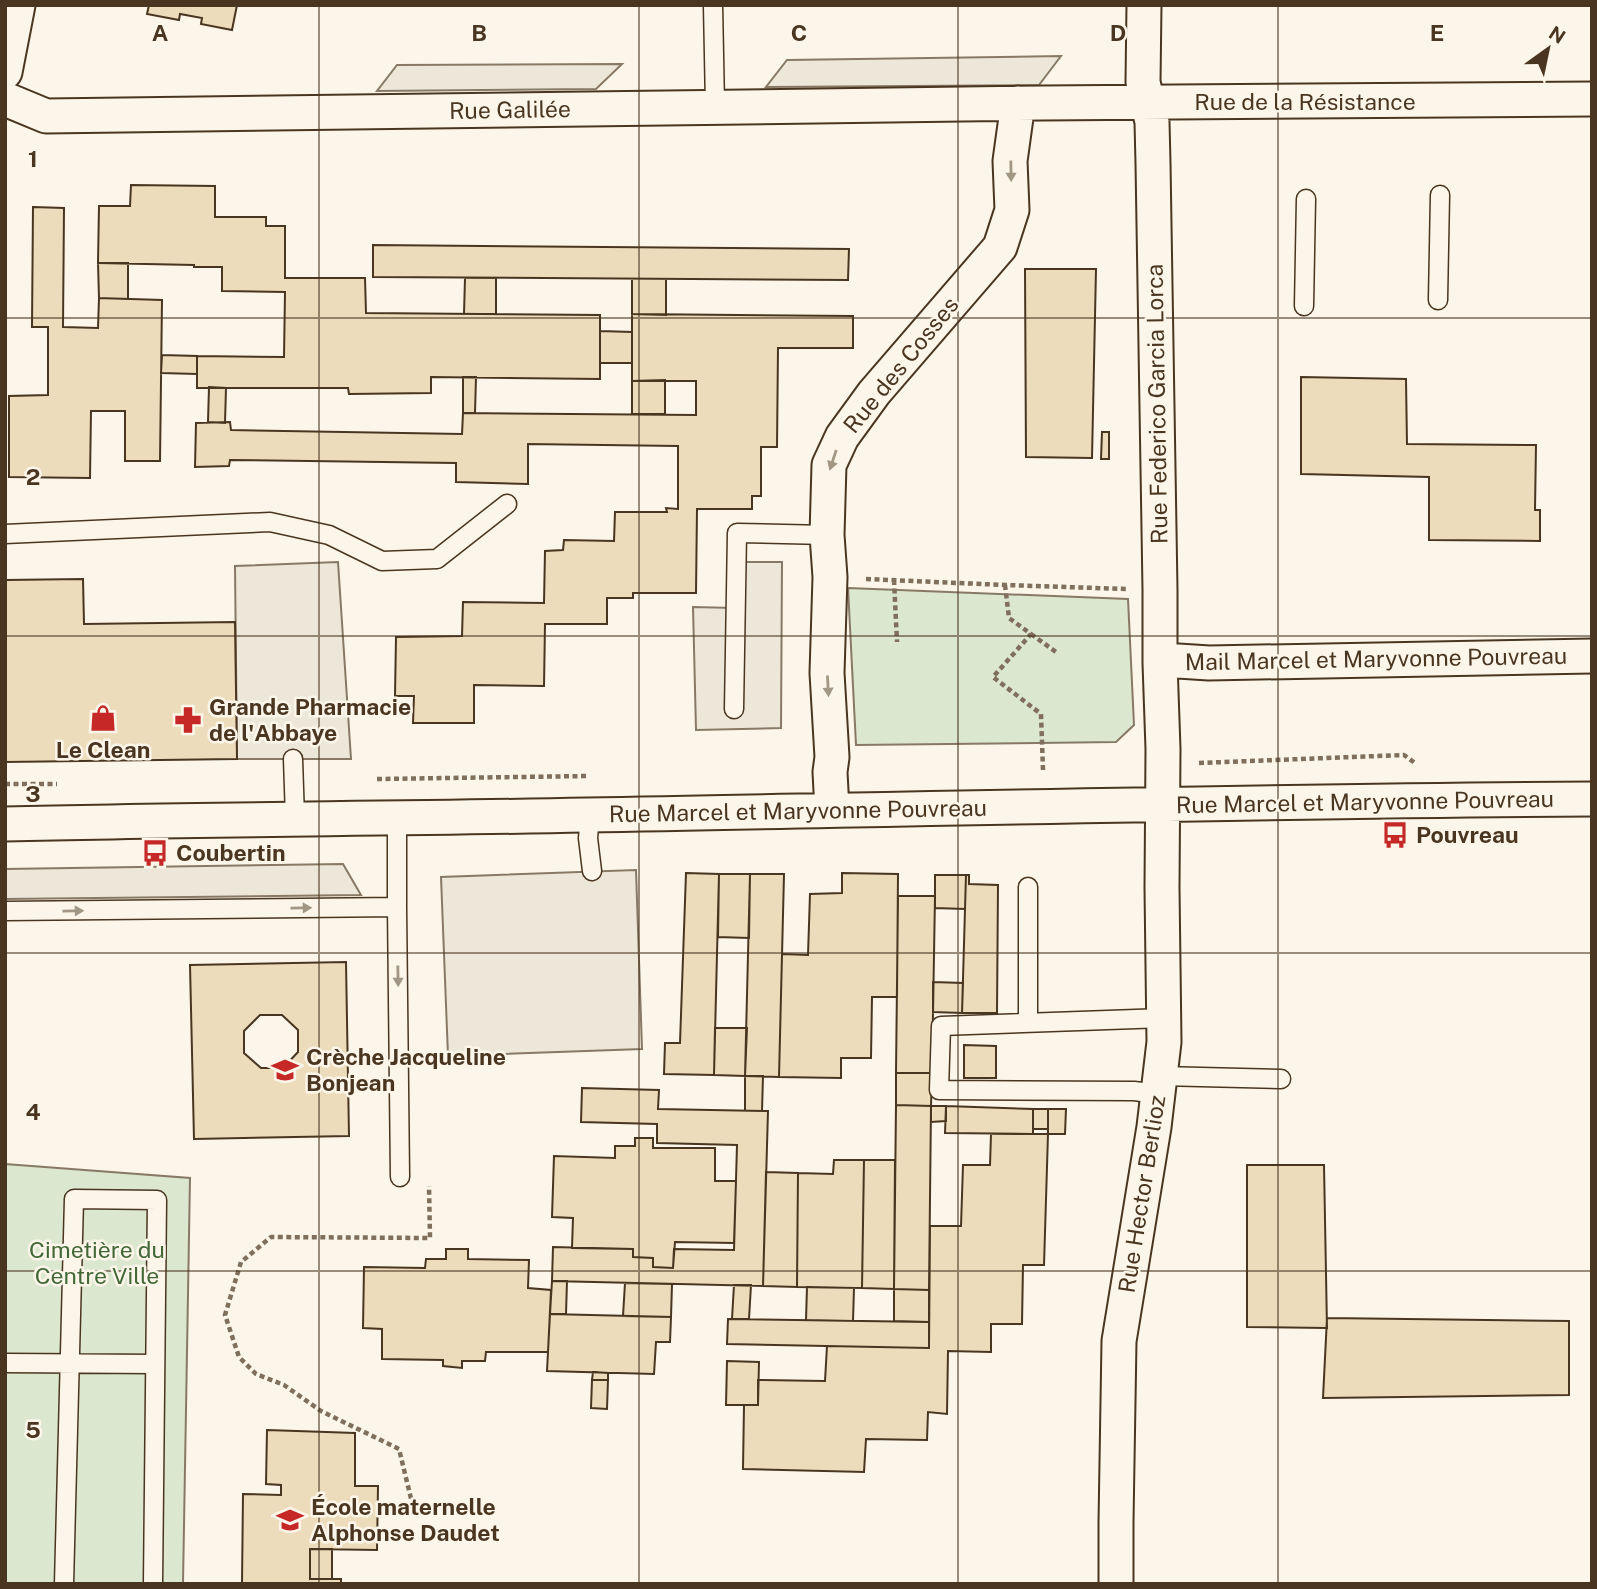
<svg xmlns="http://www.w3.org/2000/svg" width="1597" height="1589" font-family="'Public Sans',sans-serif">
	<style>
		.green { fill: #dce7d0; stroke: #887966; stroke-width: 2 }
		.parking { fill: #ede7d9; stroke: #887966; stroke-width: 2 }
		.building { fill: #ecdcbc; stroke: #4a3520; stroke-width: 2; fill-rule: evenodd }
		.lines { fill: none; stroke-linecap: round; stroke-linejoin: round }
		.service-casing { stroke: #4a3520; stroke-width: 21 }
		.minor-casing { stroke: #4a3520; stroke-width: 37 }
		.path { stroke: #7f6f5c; stroke-width: 4.5; stroke-dasharray: 5 3.5; stroke-linecap: butt }
		.service { stroke: #fbf6e9; stroke-width: 18 }
		.minor { stroke: #fbf6e9; stroke-width: 33 }
		.oneway { fill: #a29684 }
		.grid { fill: none; stroke: #4a3520; stroke-width: 2; stroke-opacity: 0.55 }
		.labels { text-anchor: middle; stroke-width: 5; stroke-linejoin: round; paint-order: stroke }
		.street-label { font-size: 23px; fill: #4a3520; stroke: #fbf6e9 }
		.poi-label { font-size: 23px; font-weight: bold; fill: #4a3520; stroke: #fbf6e9; text-anchor: start }
		.park-label { font-size: 23px; fill: #436837; stroke: #fbf6e9 }
		.grid-label { font-size: 23px; text-anchor: middle; font-weight: bold; fill: #4a3520; stroke: #fbf6e9; stroke-width: 5; stroke-linejoin: round; paint-order: stroke }
	</style>
	<rect width="100%" height="100%" fill="#fbf6e9"/>
	<path class="green" d="M 848,588 L 1128,599 L 1134,725 L 1116,742 L 856,745 Z
		M 5,1164 L 190,1178 L 183,1584 L 5,1584 Z"/>
	<path class="parking" d="M 1061,56 L 1039,85 L 766,87 L 787,60 Z
		M 622,64 L 596,89 L 377,91 L 397,65 Z
		M 338,562 L 351,759 L 237,759 L 235,566 Z
		M 736,562 L 782,562 L 781,728 L 696,730 L 693,607 L 735,608 Z
		M 343,864 L 361,895 L 5,899 L 5,869 Z
		M 636,870 L 642,1049 L 448,1056 L 441,877 Z"/>
	<path class="building" d="M 149,5 L 237,5 L 232,30 L 201,24 L 202,18 L 180,14 L 179,20 L 147,14 Z
		M 131,185 L 215,186 L 215,217 L 266,217 L 266,226 L 285,226 L 285,278 L 365,278 L 366,313 L 600,315 L 600,379 L 431,377 L 431,393 L 349,394 L 348,388 L 197,388 L 197,356 L 284,357 L 285,292 L 222,291 L 222,267 L 194,267 L 194,265 L 98,263 L 99,206 L 130,206 Z
		M 33,207 L 64,208 L 63,327 L 98,328 L 99,298 L 162,300 L 160,461 L 125,461 L 125,411 L 91,411 L 90,478 L 9,477 L 9,396 L 48,395 L 48,327 L 32,327 Z
		M 373,245 L 849,249 L 848,280 L 373,277 Z
		M 98,263 L 128,263 L 128,299 L 99,298 Z
		M 1025,269 L 1096,269 L 1092,458 L 1026,457 Z
		M 465,278 L 496,278 L 496,314 L 464,314 Z
		M 632,279 L 666,279 L 666,315 L 632,314 Z
		M 632,314 L 853,316 L 853,348 L 778,348 L 777,447 L 761,447 L 761,496 L 752,496 L 752,509 L 697,509 L 696,593 L 633,593 L 633,598 L 607,598 L 607,624 L 545,624 L 544,686 L 474,685 L 474,723 L 413,723 L 414,696 L 395,696 L 396,637 L 462,636 L 463,602 L 544,603 L 545,551 L 563,550 L 564,540 L 614,541 L 615,512 L 667,512 L 666,508 L 678,509 L 678,446 L 528,444 L 528,484 L 456,482 L 456,463 L 230,460 L 229,466 L 195,467 L 196,423 L 230,422 L 231,430 L 462,434 L 463,413 L 696,415 L 696,381 L 632,381 Z
		M 600,331 L 632,332 L 632,363 L 600,363 Z
		M 162,355 L 197,356 L 197,374 L 161,373 Z
		M 463,377 L 476,377 L 475,413 L 463,413 Z
		M 1301,377 L 1406,379 L 1407,444 L 1536,445 L 1535,510 L 1540,510 L 1540,541 L 1429,540 L 1429,477 L 1301,474 Z
		M 665,380 L 665,414 L 632,414 L 632,381 Z
		M 209,387 L 226,388 L 225,423 L 208,422 Z
		M 1102,432 L 1109,432 L 1109,459 L 1101,459 Z
		M 83,579 L 84,624 L 235,622 L 237,759 L 5,762 L 5,580 Z
		M 686,873 L 719,874 L 714,1075 L 664,1074 L 665,1043 L 680,1043 Z
		M 842,873 L 898,874 L 897,997 L 872,997 L 871,1058 L 841,1058 L 841,1078 L 779,1077 L 782,954 L 808,955 L 810,894 L 842,893 Z
		M 719,874 L 750,874 L 749,938 L 718,937 Z
		M 750,874 L 784,874 L 779,1077 L 745,1076 Z
		M 935,875 L 966,875 L 965,909 L 935,908 Z
		M 966,875 L 969,875 L 969,884 L 998,885 L 997,1013 L 962,1013 Z
		M 898,896 L 935,896 L 932,1073 L 896,1073 Z
		M 346,962 L 349,1136 L 194,1139 L 190,965 ZM 260,1015 L 282,1015 L 298,1030 L 298,1052 L 283,1068 L 261,1068 L 244,1053 L 244,1031 Z
		M 933,982 L 963,983 L 962,1013 L 933,1012 Z
		M 715,1028 L 747,1028 L 745,1076 L 714,1075 Z
		M 964,1045 L 996,1046 L 996,1078 L 964,1078 Z
		M 896,1073 L 932,1073 L 931,1106 L 896,1105 Z
		M 745,1076 L 763,1076 L 762,1111 L 745,1111 Z
		M 582,1088 L 659,1090 L 658,1109 L 768,1111 L 763,1286 L 552,1281 L 553,1247 L 633,1249 L 633,1257 L 653,1258 L 653,1267 L 673,1268 L 674,1249 L 734,1250 L 737,1145 L 657,1143 L 657,1124 L 581,1122 Z
		M 896,1105 L 931,1106 L 929,1290 L 894,1289 Z
		M 931,1106 L 946,1106 L 946,1121 L 931,1122 Z
		M 946,1106 L 1033,1109 L 1033,1134 L 945,1133 Z
		M 1033,1109 L 1048,1109 L 1048,1129 L 1033,1129 Z
		M 1048,1109 L 1066,1109 L 1065,1134 L 1048,1134 Z
		M 991,1134 L 1048,1134 L 1044,1265 L 1023,1265 L 1022,1324 L 991,1324 L 991,1352 L 948,1351 L 947,1414 L 928,1412 L 927,1440 L 866,1439 L 864,1472 L 743,1469 L 744,1405 L 758,1405 L 758,1380 L 825,1381 L 827,1346 L 929,1348 L 930,1226 L 961,1226 L 963,1165 L 990,1165 Z
		M 635,1138 L 653,1138 L 653,1148 L 715,1148 L 715,1181 L 736,1181 L 734,1243 L 675,1242 L 673,1268 L 653,1267 L 653,1258 L 633,1257 L 633,1249 L 572,1248 L 573,1218 L 552,1217 L 554,1156 L 615,1158 L 615,1146 L 635,1146 Z
		M 834,1160 L 864,1160 L 862,1288 L 797,1287 L 798,1173 L 833,1174 Z
		M 864,1160 L 895,1160 L 894,1289 L 862,1288 Z
		M 1247,1165 L 1324,1165 L 1327,1328 L 1247,1327 Z
		M 766,1172 L 798,1173 L 797,1287 L 763,1286 Z
		M 446,1249 L 468,1249 L 468,1259 L 529,1260 L 528,1288 L 551,1290 L 548,1352 L 486,1352 L 485,1361 L 462,1361 L 462,1368 L 443,1366 L 443,1360 L 382,1359 L 382,1329 L 363,1328 L 364,1267 L 425,1268 L 426,1259 L 446,1259 Z
		M 552,1281 L 567,1281 L 566,1314 L 550,1314 Z
		M 625,1283 L 672,1284 L 671,1317 L 623,1316 Z
		M 734,1285 L 751,1285 L 749,1319 L 732,1319 Z
		M 807,1287 L 854,1288 L 853,1321 L 806,1320 Z
		M 894,1289 L 929,1290 L 929,1322 L 894,1321 Z
		M 550,1314 L 671,1317 L 670,1342 L 656,1342 L 654,1374 L 547,1371 Z
		M 1327,1318 L 1569,1321 L 1569,1395 L 1323,1398 Z
		M 728,1319 L 929,1322 L 929,1348 L 727,1344 Z
		M 727,1361 L 759,1362 L 758,1405 L 726,1405 Z
		M 593,1372 L 608,1373 L 608,1380 L 592,1380 Z
		M 592,1380 L 608,1380 L 607,1409 L 591,1408 Z
		M 267,1430 L 355,1433 L 355,1486 L 378,1486 L 377,1550 L 310,1549 L 310,1579 L 341,1579 L 341,1584 L 242,1584 L 243,1494 L 281,1495 L 281,1485 L 266,1484 Z
		M 310,1549 L 332,1549 L 332,1579 L 310,1579 Z"/>
	<g class="lines">
		<defs>
			<path id="service" d="M 713,5 L 715,106
				M 1438,300 L 1440,195
				M 1304,306 L 1306,199
				M 5,534 L 270,522 L 329,535 L 382,561 L 437,559 L 507,504
				M 734,709 L 737,533 L 827,535
				M 293,759 L 295,818
				M 590,815 L 588,838 L 592,871
				M 1028,887 L 1028,1023
				M 397,907 L 400,1177
				M 5,911 L 397,907 L 397,817
				M 1160,1076 L 1281,1079
				M 1158,1094 L 1134,1091 L 939,1090 L 941,1026 L 1164,1018
				M 5,1363 L 155,1364
				M 64,1584 L 74,1199 L 157,1200 L 153,1584"/>
			<path id="minor" d="M 5,72 L 18,5
				M 5,99 L 46,116 L 1042,103 L 1592,99
				M 1160,663 L 1178,661 L 1209,663 L 1592,656
				M 832,810 L 830,772 L 832,757 L 827,673 L 830,577 L 827,535 L 829,465 L 842,437 L 874,393 L 1000,247 L 1012,210 L 1010,161 L 1018,103
				M 5,824 C 199,819 393,819 587,815 C 922,809 1257,801 1592,799
				M 1116,1584 L 1116,1522 L 1119,1341 L 1154,1127 L 1164,1042 L 1162,888 L 1163,749 L 1160,663 L 1160,590 L 1153,163 L 1152,122 L 1143,82 L 1144,5"/>
		</defs>
		<use href="#service" class="service-casing"/>
		<use href="#minor" class="minor-casing"/>
		<path class="path" d="M 866,579 L 1005,585 L 1126,589
			M 894,580 L 897,642
			M 1005,585 L 1009,618 L 1031,634 L 993,677 L 1041,714 L 1043,770
			M 1031,634 L 1056,652
			M 1199,763 L 1404,755 L 1415,763
			M 377,779 L 589,776
			M 5,784 L 57,784
			M 415,1515 L 399,1449 L 321,1411 L 284,1385 L 256,1374 L 239,1357 L 225,1315 L 241,1262 L 271,1237 L 430,1238 L 429,1186"/>
		<use href="#service" class="service"/>
		<use href="#minor" class="minor"/>
	</g>
	<defs><path id="oneway-solid" d="M-6-.8H1V-3.2L6.5 0L1 3.2V.8H-6Z" transform="scale(1.75)"/></defs>
	<g class="oneway">
		<use href="#oneway-solid" transform="translate(1011 171) rotate(89)"/>
		<use href="#oneway-solid" transform="translate(833 460) rotate(108)"/>
		<use href="#oneway-solid" transform="translate(828 686) rotate(87)"/>
		<use href="#oneway-solid" transform="translate(301 908) rotate(-1)"/>
		<use href="#oneway-solid" transform="translate(73 911) rotate(-1)"/>
		<use href="#oneway-solid" transform="translate(398 976) rotate(89)"/>
	</g>
	<path class="grid" d="M 319,5 L 319,1584M 639,5 L 639,1584M 958,5 L 958,1584M 1278,5 L 1278,1584M 5,318 L 1592,318M 5,636 L 1592,636M 5,953 L 1592,953M 5,1271 L 1592,1271"/>
	<defs>
		<symbol id="shop-bare" viewBox="-9 -9 18 18"><path d="M-5-2.5h2.3a2.7 3.5 0 0 1 5.4 0H5L5.5 6h-11ZM-1.5-2.5h3a1.5 2.3 0 0 0-3 0Z" fill="#c62828" stroke="#fbf6e9" stroke-width="2.5" paint-order="stroke"/></symbol>
		<symbol id="pharmacy-bare" viewBox="-9 -9 18 18"><path d="M-2-6h4v4h4v4h-4v4h-4v-4h-4v-4h4Z" fill="#c62828" stroke="#fbf6e9" stroke-width="2.5" paint-order="stroke"/></symbol>
		<symbol id="bus-bare" viewBox="-9 -9 18 18"><path d="M-5-6H5V4H4V6H2V4H-2V6H-4V4H-5ZM-3.5-4V0h7V-4ZM-3.5 1.2v1.5H-2V1.2ZM2 1.2v1.5H3.5V1.2Z" fill="#c62828" stroke="#fbf6e9" stroke-width="2.5" paint-order="stroke"/></symbol>
		<symbol id="school-bare" viewBox="-9 -9 18 18"><path d="M0-5L7-2L0 1L-7-2ZM-4 1L0 2.5L4 1V4Q0 6-4 4Z" fill="#c62828" stroke="#fbf6e9" stroke-width="2.5" paint-order="stroke"/></symbol>
	</defs>
	<g fill-rule="evenodd">
		<use href="#shop-bare" x="84" y="699" width="38" height="38"/>
		<use href="#pharmacy-bare" x="169" y="701" width="38" height="38"/>
		<use href="#bus-bare" x="1376" y="816" width="38" height="38"/>
		<use href="#bus-bare" x="136" y="834" width="38" height="38"/>
		<use href="#school-bare" x="266" y="1051" width="38" height="38"/>
		<use href="#school-bare" x="271" y="1501" width="38" height="38"/>
	</g>
	<g class="labels">
		<g class="street-label">
			<text x="1305" y="110">Rue de la Résistance</text>
			<text transform="translate(510 110) rotate(-1)" y="8">Rue Galilée</text>
			<text transform="translate(901 365) rotate(-51)" y="8">Rue des Cosses</text>
			<text transform="translate(1157 404) rotate(-91)" y="8">Rue Federico Garcia Lorca</text>
			<text transform="translate(1376 659) rotate(-1)" y="8">Mail Marcel et Maryvonne Pouvreau</text>
			<text transform="translate(1365 802) rotate(-1)" y="8">Rue Marcel et Maryvonne Pouvreau</text>
			<text transform="translate(798 811) rotate(-1)" y="8">Rue Marcel et Maryvonne Pouvreau</text>
			<text transform="translate(1142 1194) rotate(-81)" y="8">Rue Hector Berlioz</text>
		</g>
		<g class="poi-label">
			<text x="209" y="715">Grande Pharmacie<tspan x="209" dy="26">de l'Abbaye</tspan></text>
			<text x="103" y="758" text-anchor="middle">Le Clean</text>
			<text x="1416" y="843">Pouvreau</text>
			<text x="176" y="861">Coubertin</text>
			<text x="306" y="1065">Crèche Jacqueline<tspan x="306" dy="26">Bonjean</tspan></text>
			<text x="311" y="1515">École maternelle<tspan x="311" dy="26">Alphonse Daudet</tspan></text>
		</g>
		<g class="park-label">
			<text x="97" y="1258">Cimetière du<tspan x="97" dy="26">Centre Ville</tspan></text>
		</g>
	</g>
	<g class="grid-label">
		<text x="160" y="41">A</text>
		<text x="479" y="41">B</text>
		<text x="799" y="41">C</text>
		<text x="1118" y="41">D</text>
		<text x="1437" y="41">E</text>
		<text x="33" y="167">1</text>
		<text x="33" y="485">2</text>
		<text x="33" y="802">3</text>
		<text x="33" y="1120">4</text>
		<text x="33" y="1438">5</text>
	</g>
	<rect width="1597" height="1589" fill="none" stroke="#4a3520" stroke-width="14"/>
	<g transform="translate(1548 49) rotate(33)" stroke="#fbf6e9" stroke-width="5" paint-order="stroke">
	<path d="M0-5L12 26L0 18L-12 26Z" fill="#4a3520"/>
	<text y="-10" font-size="19" font-weight="bold" text-anchor="middle" fill="#4a3520">N</text>
	</g>
</svg>
